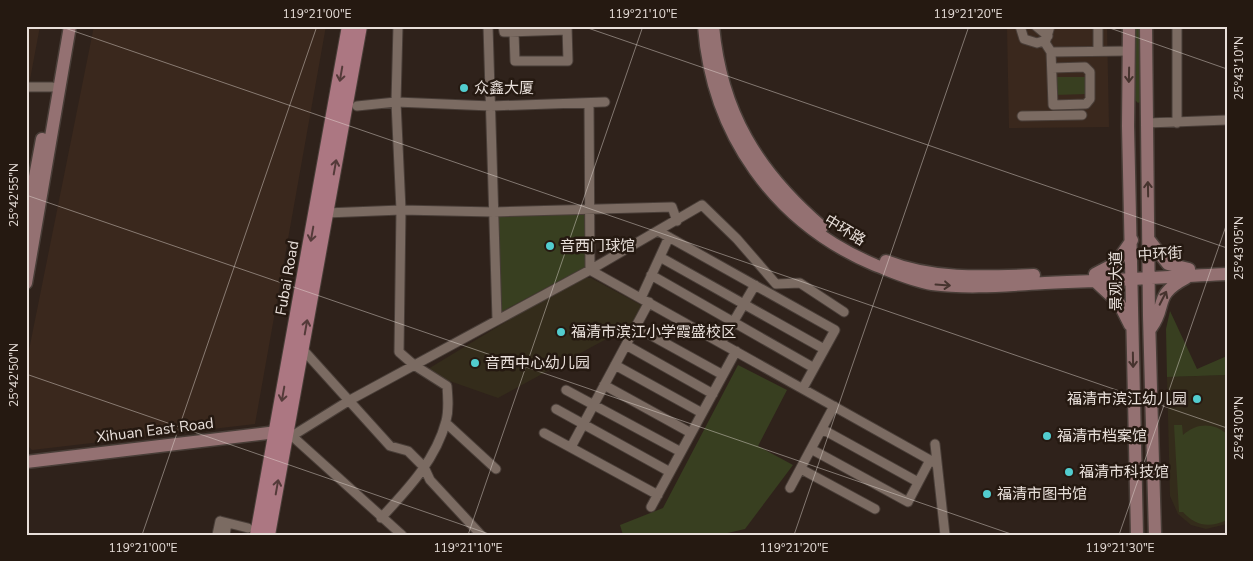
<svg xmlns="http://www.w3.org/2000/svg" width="1253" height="561" font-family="'Nunito Sans','Noto Sans SC',sans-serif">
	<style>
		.built { fill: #3a281d }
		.education { fill: #342c1b }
		.green { fill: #383f20 }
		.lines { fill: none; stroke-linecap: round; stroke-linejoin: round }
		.street-casing { stroke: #493e38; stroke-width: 11 }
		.secondary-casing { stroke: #493e38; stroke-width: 15 }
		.primary-casing { stroke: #493e38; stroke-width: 16 }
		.street { stroke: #7b6b62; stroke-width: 9 }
		.secondary { stroke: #947172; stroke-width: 12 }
		.primary { stroke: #ac7782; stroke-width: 14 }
		.oneway { stroke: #543a39 }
		.oneway2 { stroke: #46332e }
		.ticks { fill: none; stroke: #e8dfda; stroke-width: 1; stroke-opacity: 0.45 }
		.poi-dot { fill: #52cdcf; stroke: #251911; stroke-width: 2 }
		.labels { text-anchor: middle; stroke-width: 5; stroke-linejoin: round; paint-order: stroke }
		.poi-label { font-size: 15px; fill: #e8dfda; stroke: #251911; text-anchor: start }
		.street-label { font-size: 15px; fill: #e8dfda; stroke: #251911 }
		.neatline { fill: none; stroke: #e8dfda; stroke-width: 2 }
		.ticks-label { font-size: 12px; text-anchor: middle; fill: #e8dfda }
	</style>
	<rect width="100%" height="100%" fill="#2f221b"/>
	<path class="built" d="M 26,26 L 40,26 L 26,101 Z
		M 94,26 L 326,26 L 255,424 L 32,450 L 26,444 L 26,365 Z
		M 1007,26 L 1107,26 L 1109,127 L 1009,128 Z"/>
	<path class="education" d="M 578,278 L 591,278 L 643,306 L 634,324 L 498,398 L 441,378 L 428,369 Z
		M 1227,375 L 1227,524 L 1206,529 L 1191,525 L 1178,514 L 1170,496 L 1167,377 Z"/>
	<path class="green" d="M 1133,26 L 1141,26 L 1141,101 L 1138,103 L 1134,99 Z
		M 1054,77 L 1087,77 L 1087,94 L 1054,95 Z
		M 586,214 L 587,266 L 501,312 L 498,215 Z
		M 1170,311 L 1197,369 L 1227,356 L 1227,375 L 1167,377 L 1166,329 Z
		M 738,365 L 787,390 L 758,446 L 793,465 L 745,529 L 719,535 L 623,535 L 620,525 L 663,508 Z
		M 1174,425 L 1182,425 L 1183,435 C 1196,423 1213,422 1227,434 L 1227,520 C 1210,528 1195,526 1183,512 L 1179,512 Z"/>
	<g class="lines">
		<defs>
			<path id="street" d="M 488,26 L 497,319
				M 503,26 L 504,32 L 567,30
				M 1020,26 L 1024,39 L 1037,43 L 1046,40 L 1050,26
				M 1036,26 L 1048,36
				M 1177,26 L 1177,123
				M 514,32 L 515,61 L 568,61 L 567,26
				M 1044,41 L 1051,52 L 1053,105 L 1086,104 L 1090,99 L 1090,72 L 1085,67 L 1052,68
				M 1098,51 L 1098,26
				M 1051,52 L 1129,51
				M 26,87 L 52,87
				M 589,103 L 590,270 L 937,464
				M 357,106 L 396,102 L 491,106 L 605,102
				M 1022,116 L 1082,115
				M 1147,123 L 1227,120
				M 326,213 L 401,210 L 494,212 L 672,207 L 677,221
				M 658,231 L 835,330 L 803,388
				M 660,257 L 824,349
				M 651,275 L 814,368
				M 641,298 L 669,237
				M 636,327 L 723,375
				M 721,343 L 755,285
				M 626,345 L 713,394
				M 306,353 L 390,446 L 408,451 L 424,467 L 430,480 L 481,535
				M 615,365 L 702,413
				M 604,385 L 691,433
				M 566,390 L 681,452
				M 556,409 L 670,472
				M 446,423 L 496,469
				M 822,429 L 918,482
				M 544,433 L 658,495
				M 287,435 L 292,436 L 350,400 L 590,270 L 702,205 L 737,239 L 776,284 L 800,283 L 844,312
				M 292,436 L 402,535
				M 935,444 L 945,535
				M 571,447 L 649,302
				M 811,449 L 908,502 L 930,460
				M 801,469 L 875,509
				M 790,488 L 834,406
				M 651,507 L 736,351
				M 381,518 C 407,490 436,460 446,421 C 449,410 448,398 447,386 L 414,365 L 399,352 L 401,210 L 396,102 L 398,26
				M 217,535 L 220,521 L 248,528
				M 225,535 L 227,523"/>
			<path id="secondary" d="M 704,26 C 712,134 775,223 875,265 C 893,272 913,281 932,284 C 970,289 1008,285 1045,283 C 1106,281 1166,277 1227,274
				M 713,26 C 721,113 758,172 822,227
				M 1129,26 L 1128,126 L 1137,535
				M 1146,26 L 1149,316 L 1155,535
				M 26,225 L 42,139
				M 1149,240 L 1168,264 L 1189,269
				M 886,261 C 933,280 985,277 1034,275
				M 1095,274 L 1116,263 L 1132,240
				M 1095,281 L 1119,303 L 1130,325
				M 26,283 L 70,26
				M 1151,328 C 1168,305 1152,296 1186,278
				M 26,462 L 285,431"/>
			<path id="primary" d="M 257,535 L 349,26
				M 268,535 L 360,26"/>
		</defs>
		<use href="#street" class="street-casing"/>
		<use href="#secondary" class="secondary-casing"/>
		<use href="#primary" class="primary-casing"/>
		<use href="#street" class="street"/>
		<use href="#secondary" class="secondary"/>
		<use href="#primary" class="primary"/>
	</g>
	<defs><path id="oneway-shaft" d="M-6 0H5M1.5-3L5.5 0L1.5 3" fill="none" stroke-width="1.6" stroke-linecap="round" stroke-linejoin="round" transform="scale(1.25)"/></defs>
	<g class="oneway">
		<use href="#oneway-shaft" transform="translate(341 74) rotate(100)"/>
		<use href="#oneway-shaft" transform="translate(335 167) rotate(-80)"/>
		<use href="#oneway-shaft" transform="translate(312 234) rotate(100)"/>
		<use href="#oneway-shaft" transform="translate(306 327) rotate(-80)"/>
		<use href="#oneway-shaft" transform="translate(283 394) rotate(100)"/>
		<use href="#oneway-shaft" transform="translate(277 487) rotate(-80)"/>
	</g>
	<g class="oneway2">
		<use href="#oneway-shaft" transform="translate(1129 75) rotate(91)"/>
		<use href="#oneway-shaft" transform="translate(1148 189) rotate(-91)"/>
		<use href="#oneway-shaft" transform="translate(943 285) rotate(4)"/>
		<use href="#oneway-shaft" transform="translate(1163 298) rotate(-63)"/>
		<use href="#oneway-shaft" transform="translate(1133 360) rotate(89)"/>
	</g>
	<path class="ticks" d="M 59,26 L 1227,428M 582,26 L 1227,248M 1104,26 L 1227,69M 26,195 L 1014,535M 26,374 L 492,535M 142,535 L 317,26M 468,535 L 643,26M 794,535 L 969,26M 1119,535 L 1227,223"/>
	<g class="poi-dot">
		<circle cx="464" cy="88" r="5"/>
		<circle cx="550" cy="246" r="5"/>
		<circle cx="561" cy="332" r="5"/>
		<circle cx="475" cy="363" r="5"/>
		<circle cx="1197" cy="399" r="5"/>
		<circle cx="1047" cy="436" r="5"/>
		<circle cx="1069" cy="472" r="5"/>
		<circle cx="987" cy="494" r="5"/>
	</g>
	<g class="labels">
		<g class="poi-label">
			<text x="474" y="93">众鑫大厦</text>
			<text x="560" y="251">音西门球馆</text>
			<text x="571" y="337">福清市滨江小学霞盛校区</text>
			<text x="485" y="368">音西中心幼儿园</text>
			<text x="1187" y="404" text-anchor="end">福清市滨江幼儿园</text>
			<text x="1057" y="441">福清市档案馆</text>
			<text x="1079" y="477">福清市科技馆</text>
			<text x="997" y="499">福清市图书馆</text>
		</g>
		<g class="street-label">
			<text transform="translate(845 230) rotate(31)" y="5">中环路</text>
			<text transform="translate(1160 254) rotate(-3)" y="5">中环街</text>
			<text transform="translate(287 278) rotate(-80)" y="5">Fubai Road</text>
			<text transform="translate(1116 281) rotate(-90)" y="5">景观大道</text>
			<text transform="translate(155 430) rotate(-7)" y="5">Xihuan East Road</text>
		</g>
	</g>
	<rect width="1253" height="561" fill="none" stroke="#251911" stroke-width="55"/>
	<rect x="28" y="28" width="1198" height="506" class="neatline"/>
	<g class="ticks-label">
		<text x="317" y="18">119°21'00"E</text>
		<text x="643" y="18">119°21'10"E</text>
		<text x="968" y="18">119°21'20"E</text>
		<text transform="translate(1239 68) rotate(-90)" y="4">25°43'10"N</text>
		<text transform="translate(14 195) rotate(-90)" y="4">25°42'55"N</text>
		<text transform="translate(1239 248) rotate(-90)" y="4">25°43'05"N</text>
		<text transform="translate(14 375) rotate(-90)" y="4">25°42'50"N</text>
		<text transform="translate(1239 428) rotate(-90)" y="4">25°43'00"N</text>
		<text x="143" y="552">119°21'00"E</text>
		<text x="468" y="552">119°21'10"E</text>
		<text x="794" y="552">119°21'20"E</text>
		<text x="1120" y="552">119°21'30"E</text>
	</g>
</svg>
